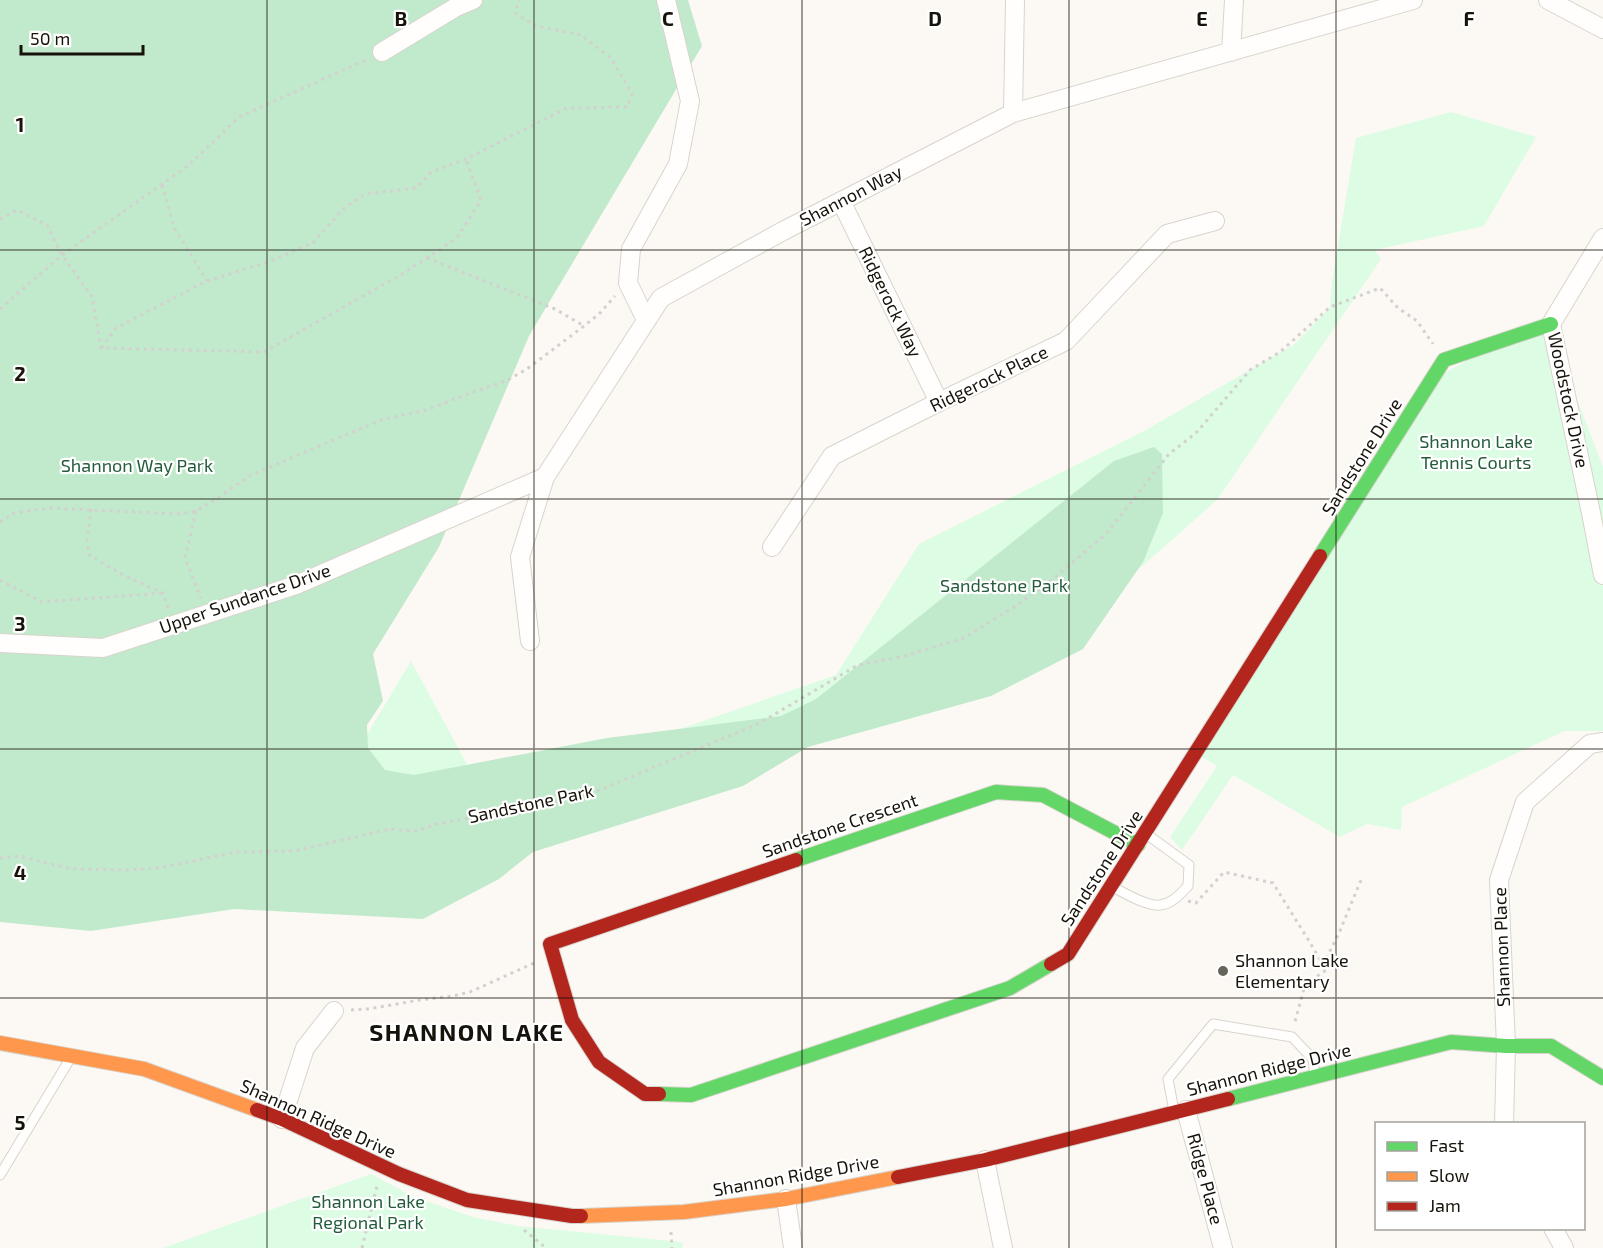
<svg xmlns="http://www.w3.org/2000/svg" width="1603" height="1248" font-family="'Exo 2',sans-serif">
	<style>
		.green { fill: #ddfce4 }
		.forest { fill: #c1eacc }
		.lines { fill: none; stroke-linecap: round; stroke-linejoin: round }
		.lane-casing { stroke: #d8d4cd; stroke-width: 11 }
		.street-casing { stroke: #d8d4cd; stroke-width: 20 }
		.fast-casing { stroke: #d8d4cd; stroke-width: 16 }
		.slow-casing { stroke: #d8d4cd; stroke-width: 16 }
		.jam-casing { stroke: #d8d4cd; stroke-width: 16 }
		.path { stroke: #d2d1cf; stroke-width: 3; stroke-dasharray: 3 4.5; stroke-linecap: butt }
		.lane { stroke: #fffefd; stroke-width: 9 }
		.street { stroke: #fffefd; stroke-width: 18 }
		.fast { stroke: #63d668; stroke-width: 14 }
		.slow { stroke: #ff974d; stroke-width: 14 }
		.jam { stroke: #b3261e; stroke-width: 14 }
		.grid { fill: none; stroke: #17130a; stroke-width: 1.5; stroke-opacity: 0.55 }
		.poi-dot { fill: #67645c; stroke: #fff; stroke-width: 2 }
		.labels { text-anchor: middle; stroke-width: 4.5; stroke-linejoin: round; paint-order: stroke }
		.street-label { font-size: 18px; fill: #17130a; stroke: #fff }
		.park-label { font-size: 18px; fill: #245c3b; stroke: #fff }
		.poi-label { font-size: 18px; fill: #17130a; stroke: #fff; text-anchor: start }
		.district-label { font-size: 24px; font-weight: bold; letter-spacing: 1.5px; fill: #17130a; stroke: #fff }
		.grid-label { font-size: 20px; text-anchor: middle; font-weight: bold; fill: #17130a; stroke: #fff; stroke-width: 4.5; stroke-linejoin: round; paint-order: stroke }
	</style>
	<rect width="100%" height="100%" fill="#fcf9f4"/>
	<path class="green" d="M 1451,112 L 1536,137 L 1484,226 L 1375,250 L 1381,259 L 1217,500 L 1044,653 L 285,872 L 411,661 L 469,768 L 590,760 L 836,675 L 919,544 L 1144,431 L 1295,344 L 1330,307 L 1332,281 L 1356,138 Z
		M 1546,318 L 1603,467 L 1603,731 L 1564,731 L 1402,807 L 1401,830 L 1367,824 L 1340,837 L 1233,775 L 1182,850 L 1170,837 L 1217,766 L 1195,753 L 1439,376 Z
		M 371,1174 L 414,1197 L 473,1217 L 518,1226 L 682,1242 L 683,1248 L 163,1248 Z"/>
	<path class="forest" d="M 0,0 L 688,0 L 702,46 L 529,336 L 439,547 L 373,654 L 383,701 L 367,725 L 368,748 L 385,770 L 414,775 L 607,738 L 781,716 L 816,699 L 1114,461 L 1154,447 L 1162,454 L 1163,513 L 1143,562 L 1083,649 L 991,696 L 808,747 L 743,786 L 533,852 L 499,879 L 423,919 L 234,909 L 91,931 L 0,922 Z"/>
	<g class="lines">
		<defs>
			<path id="lane" d="M 1113,887 C 1124,893 1148,907 1160,905 C 1172,904 1180,894 1188,886 L 1189,865 L 1145,833
				M 1174,1111 L 1168,1079 L 1213,1024 L 1292,1037 L 1313,1059 L 1315,1077
				M 0,1175 L 70,1059"/>
			<path id="street" d="M 1548,0 L 1603,29
				M 382,52 L 456,7 L 473,0
				M 1231,52 L 1234,0
				M 1013,113 L 1015,0
				M 841,201 L 939,402
				M 1603,238 L 1551,324 L 1591,513 L 1603,575
				M 646,320 L 628,283 L 631,249 L 678,164 L 690,101 L 666,0
				M 772,547 L 832,456 L 939,402 L 1066,341 L 1167,234 L 1215,221
				M 530,641 L 520,557 L 545,477 L 661,298 L 783,231 L 1013,113 L 1413,0
				M 0,643 L 103,648 L 296,585 L 545,477
				M 1186,1110 L 1223,1248
				M 282,1119 L 305,1048 L 334,1011
				M 1504,1124 L 1506,1046 L 1499,880 L 1525,802 L 1590,744 L 1603,742
				M 985,1160 L 1003,1248
				M 786,1199 L 793,1248
				M 1553,1228 L 1564,1248"/>
			<path id="fast" d="M 1320,556 L 1444,360 L 1551,324
				M 796,860 L 996,792 L 1043,795 L 1138,845
				M 659,1094 L 691,1095 L 1010,988 L 1051,964
				M 1228,1099 L 1451,1042 L 1506,1046 L 1551,1046 L 1603,1078"/>
			<path id="slow" d="M 0,1043 L 144,1069 L 257,1110
				M 581,1216 L 684,1212 L 786,1199 L 898,1177"/>
			<path id="jam" d="M 1051,964 L 1068,954 L 1320,556
				M 659,1094 L 645,1094 L 599,1062 L 572,1020 L 550,944 L 796,860
				M 257,1110 L 282,1119 L 399,1174 L 467,1200 L 572,1216 L 581,1216
				M 898,1177 L 985,1160 L 1228,1099"/>
		</defs>
		<use href="#lane" class="lane-casing"/>
		<use href="#street" class="street-casing"/>
		<use href="#fast" class="fast-casing"/>
		<use href="#slow" class="slow-casing"/>
		<use href="#jam" class="jam-casing"/>
		<path class="path" d="M 162,185 L 174,227 L 207,281
			M 0,219 L 17,210 L 47,225 L 62,255 L 92,297 L 101,348 L 264,352 L 402,274 L 457,238 L 481,200 L 466,159
			M 427,258 L 555,309 L 584,326
			M 0,309 L 62,255 L 189,165 L 239,117 L 368,59
			M 101,348 L 116,328 L 207,281 L 265,263 L 313,243 L 344,208 L 365,194 L 416,188 L 431,172 L 466,159 L 567,108 L 627,107 L 632,94 L 611,58 L 581,35 L 536,26 L 515,13 L 519,0
			M 91,509 L 87,541 L 90,556 L 125,576 L 163,593 L 169,611
			M 196,511 L 185,558 L 201,598
			M 0,522 L 14,513 L 48,508 L 178,514 L 196,511 L 216,499 L 251,475 L 381,420 L 426,410 L 476,391 L 506,381 L 527,369 L 584,326 L 600,313 L 615,296
			M 0,580 L 42,602 L 163,593
			M 0,858 L 19,856 L 72,869 L 125,870 L 159,868 L 236,852 L 294,851 L 390,829 L 417,831 L 437,824 L 585,796 L 758,724 L 858,665 L 901,657 L 964,638 L 1014,607 L 1048,583 L 1106,534 L 1169,454 L 1196,433 L 1250,370 L 1280,352 L 1330,307 L 1380,288 L 1398,308 L 1417,321 L 1433,344
			M 1188,901 L 1196,903 L 1224,872 L 1273,883 L 1309,941 L 1326,970 L 1305,985 L 1294,1025
			M 1323,965 L 1339,933 L 1361,880
			M 351,1010 L 367,1009 L 420,1000 L 453,996 L 470,992 L 534,963
			M 524,1230 L 546,1248
			M 671,1232 L 672,1248
			M 362,1248 L 377,1186"/>
		<use href="#lane" class="lane"/>
		<use href="#street" class="street"/>
		<use href="#fast" class="fast"/>
		<use href="#slow" class="slow"/>
		<use href="#jam" class="jam"/>
	</g>
	<path class="grid" d="M 267,0 L 267,1248M 534,0 L 534,1248M 802,0 L 802,1248M 1069,0 L 1069,1248M 1336,0 L 1336,1248M 0,250 L 1603,250M 0,499 L 1603,499M 0,749 L 1603,749M 0,998 L 1603,998"/>
	<circle class="poi-dot" cx="1223" cy="971" r="6"/>
	<g class="labels">
		<g class="street-label">
			<text transform="translate(851 196) rotate(-27)" y="6">Shannon Way</text>
			<text transform="translate(890 302) rotate(64)" y="6">Ridgerock Way</text>
			<text transform="translate(989 379) rotate(-26)" y="6">Ridgerock Place</text>
			<text transform="translate(1568 400) rotate(78)" y="6">Woodstock Drive</text>
			<text transform="translate(1362 457) rotate(-58)" y="6">Sandstone Drive</text>
			<text transform="translate(245 599) rotate(-19)" y="6">Upper Sundance Drive</text>
			<text transform="translate(531 804) rotate(-12)" y="6">Sandstone Park</text>
			<text transform="translate(840 826) rotate(-19)" y="6">Sandstone Crescent</text>
			<text transform="translate(1102 868) rotate(-57)" y="6">Sandstone Drive</text>
			<text transform="translate(1502 947) rotate(-92)" y="6">Shannon Place</text>
			<text transform="translate(1269 1070) rotate(-14)" y="6">Shannon Ridge Drive</text>
			<text transform="translate(318 1119) rotate(24)" y="6">Shannon Ridge Drive</text>
			<text transform="translate(796 1176) rotate(-10)" y="6">Shannon Ridge Drive</text>
			<text transform="translate(1205 1179) rotate(75)" y="6">Ridge Place</text>
		</g>
		<g class="park-label">
			<text x="1476" y="448">Shannon Lake<tspan x="1476" dy="21">Tennis Courts</tspan></text>
			<text x="137" y="472">Shannon Way Park</text>
			<text x="1004" y="592">Sandstone Park</text>
			<text x="368" y="1208">Shannon Lake<tspan x="368" dy="21">Regional Park</tspan></text>
		</g>
		<g class="poi-label">
			<text x="1235" y="967">Shannon Lake<tspan x="1235" dy="21">Elementary</tspan></text>
		</g>
		<g class="district-label">
			<text x="467" y="1041">SHANNON LAKE</text>
		</g>
	</g>
	<g class="grid-label">
		<text x="401" y="26">B</text>
		<text x="668" y="26">C</text>
		<text x="935" y="26">D</text>
		<text x="1202" y="26">E</text>
		<text x="1469" y="26">F</text>
		<text x="20" y="132">1</text>
		<text x="20" y="381">2</text>
		<text x="20" y="631">3</text>
		<text x="20" y="880">4</text>
		<text x="20" y="1130">5</text>
	</g>
	<rect x="1375" y="1122" width="210" height="108" fill="#ffffff" stroke="#a2a19d" stroke-width="1.5"/>
	<rect x="1387" y="1142" width="30" height="9" fill="#63d668" stroke="#a2a19d" stroke-width="1.5"/>
	<text x="1429" y="1152" font-size="18" fill="#17130a">Fast</text>
	<rect x="1387" y="1172" width="30" height="9" fill="#ff974d" stroke="#a2a19d" stroke-width="1.5"/>
	<text x="1429" y="1182" font-size="18" fill="#17130a">Slow</text>
	<rect x="1387" y="1202" width="30" height="9" fill="#b3261e" stroke="#a2a19d" stroke-width="1.5"/>
	<text x="1429" y="1212" font-size="18" fill="#17130a">Jam</text>
	<path d="M21 45v9h122v-9" fill="none" stroke="#17130a" stroke-width="3"/>
	<text x="30" y="45" font-size="18" fill="#17130a" stroke="#ffffff" stroke-width="4.5" paint-order="stroke">50 m</text>
</svg>
